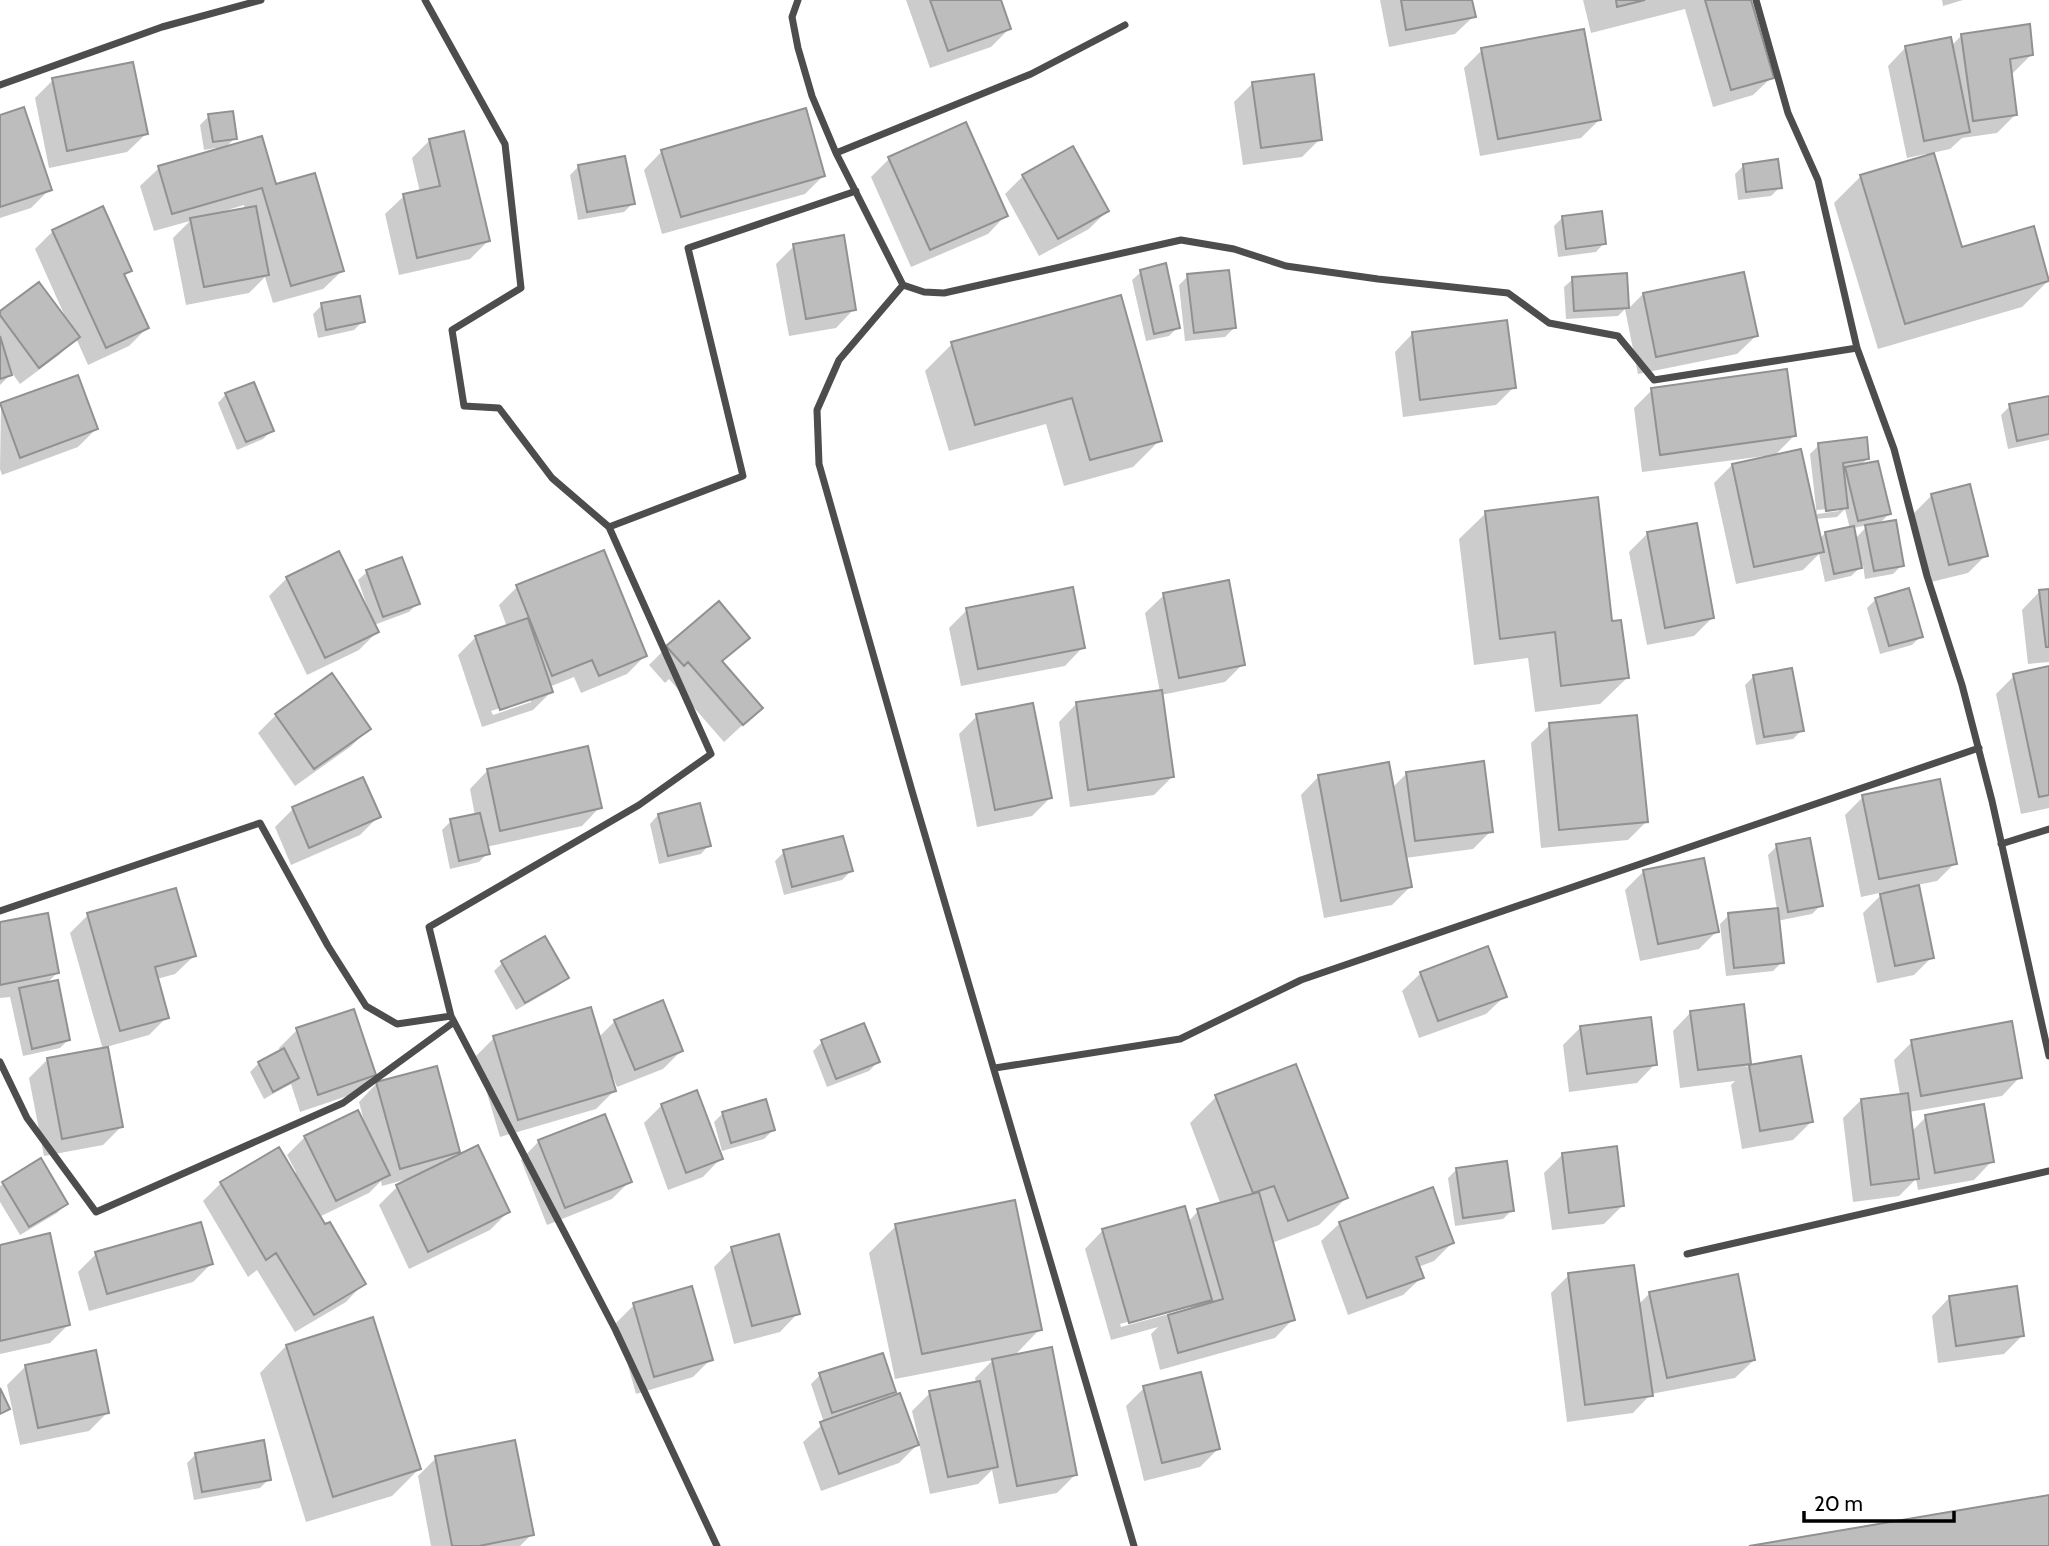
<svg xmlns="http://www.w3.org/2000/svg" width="2049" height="1546" font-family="Cabin,sans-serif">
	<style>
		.shadow { fill: #0003; fill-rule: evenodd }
		.building { fill: #bdbdbd; stroke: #919191; stroke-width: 2 }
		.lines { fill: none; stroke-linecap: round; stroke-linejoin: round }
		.minor { stroke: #4d4d4d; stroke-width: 7 }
	</style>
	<rect width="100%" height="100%" fill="#fff"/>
	<path class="shadow" d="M 906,0 L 999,0 L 1009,29 L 991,47 L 930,68 Z
		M 1380,0 L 1470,0 L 1474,16 L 1455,34 L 1389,47 Z
		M 1583,0 L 1750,0 L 1772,77 L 1753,95 L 1713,107 L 1685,9 L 1591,33 Z
		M 1942,0 L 1963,0 L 1943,6 Z
		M 1962,35 L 2032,54 L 2013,73 L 2010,73 L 2015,115 L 1997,133 L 1962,138 L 1950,149 L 1932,153 L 1961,249 L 2049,280 L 2022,307 L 1878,349 L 1834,203 L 1861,176 L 1927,157 L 1926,154 L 1907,158 L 1888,66 L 1906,47 L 1951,46 Z
		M 1482,50 L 1599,120 L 1581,138 L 1480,156 L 1464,68 Z
		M 53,80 L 146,134 L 127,152 L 49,168 L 35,98 Z
		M 1253,83 L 1320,139 L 1302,157 L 1243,165 L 1234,102 Z
		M 209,116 L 235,138 L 225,148 L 275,186 L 342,271 L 323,289 L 273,303 L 265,277 L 249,293 L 186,305 L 173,238 L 190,221 L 154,231 L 140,186 L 159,168 L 217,151 L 216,148 L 204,150 L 200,125 ZM 244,205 L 245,210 L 224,213 L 224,211 Z
		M 0,117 L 50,189 L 31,208 L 0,218 Z
		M 430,140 L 488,241 L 470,259 L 399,275 L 385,214 L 404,196 L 420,192 L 412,158 Z
		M 662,151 L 823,176 L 805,194 L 662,234 L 644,170 Z
		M 889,159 L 1006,215 L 988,234 L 911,267 L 871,177 Z
		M 1744,165 L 1780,187 L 1771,196 L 1738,200 L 1735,174 Z
		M 579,166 L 633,203 L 624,212 L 578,220 L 570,175 Z
		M 1023,176 L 1107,211 L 1089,229 L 1039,256 L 1005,194 Z
		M 1562,218 L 1604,243 L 1596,252 L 1558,257 L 1554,226 Z
		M 53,231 L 130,270 L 124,277 L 147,328 L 129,346 L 88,365 L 76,338 L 59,355 L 20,384 L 12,373 L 0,385 L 0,313 L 67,321 L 35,249 Z
		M 794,246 L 854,309 L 836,328 L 789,336 L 776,264 Z
		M 1141,272 L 1178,327 L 1169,336 L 1146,341 L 1132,280 Z
		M 1625,275 L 1627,310 L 1643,294 L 1756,336 L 1737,354 L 1638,374 L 1625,309 L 1618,316 L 1566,319 L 1564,287 L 1573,279 Z
		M 1188,276 L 1234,328 L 1225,337 L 1185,341 L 1179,285 Z
		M 1119,297 L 1160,440 L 1133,467 L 1064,486 L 1046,424 L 949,451 L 925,371 L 952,344 Z
		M 322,305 L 363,321 L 354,330 L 318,338 L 313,314 Z
		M 1413,333 L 1514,387 L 1496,405 L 1403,417 L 1395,352 Z
		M 1652,390 L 1794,436 L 1773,457 L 1814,518 L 1817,517 L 1810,454 L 1819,445 L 1867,459 L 1860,466 L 1889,514 L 1878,525 L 1902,565 L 1893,574 L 1865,579 L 1863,565 L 1851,576 L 1825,582 L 1819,554 L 1803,570 L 1736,584 L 1714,483 L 1732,465 L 1765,458 L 1765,456 L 1642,472 L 1634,408 ZM 1839,508 L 1839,511 L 1817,514 L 1817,510 ZM 1845,509 L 1850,529 L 1825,533 L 1819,540 L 1815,519 L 1837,517 ZM 1868,525 L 1855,539 L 1853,528 Z
		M 226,394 L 272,430 L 263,439 L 237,450 L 218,403 Z
		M 2049,398 L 2049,440 L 2008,449 L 2001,415 L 2010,406 Z
		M 1,405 L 96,429 L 78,447 L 2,475 L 0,469 Z
		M 1932,495 L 1986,555 L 1968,573 L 1931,582 L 1914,513 Z
		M 1486,513 L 1611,623 L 1627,678 L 1600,704 L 1535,712 L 1528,658 L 1474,665 L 1459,539 Z
		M 1648,533 L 1712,618 L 1694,636 L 1647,645 L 1629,552 Z
		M 367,572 L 418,603 L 409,612 L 374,625 L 377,632 L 359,650 L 307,675 L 269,596 L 287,578 L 365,607 L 367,606 L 358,580 Z
		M 517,587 L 645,656 L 627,674 L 581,693 L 574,677 L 549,687 L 551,692 L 533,710 L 482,727 L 458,655 L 476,637 L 507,627 L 499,605 ZM 531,698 L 531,702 L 493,715 L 491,711 Z
		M 2049,590 L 2049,662 L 2028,664 L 2022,610 L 2040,591 Z
		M 1164,595 L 1243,664 L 1225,682 L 1161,695 L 1172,777 L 1154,795 L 1070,807 L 1059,722 L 1077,703 L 1160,692 L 1145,613 Z
		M 1876,599 L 1921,636 L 1912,645 L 1880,654 L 1867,608 Z
		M 967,610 L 1083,647 L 1065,666 L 961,686 L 949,628 Z
		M 748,637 L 721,663 L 761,708 L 724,742 L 669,679 L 665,683 L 649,665 L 667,647 Z
		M 2049,668 L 2049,808 L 2021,814 L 1996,694 L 2014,676 Z
		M 331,676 L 369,729 L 350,747 L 295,786 L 258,733 L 276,715 Z
		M 1754,676 L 1802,730 L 1793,739 L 1756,745 L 1745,685 Z
		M 977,716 L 1050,798 L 1032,816 L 977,827 L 959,734 Z
		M 1550,725 L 1646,822 L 1628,840 L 1541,848 L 1531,743 Z
		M 488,770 L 600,807 L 582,826 L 486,847 L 488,853 L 479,862 L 450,869 L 442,830 L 451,821 L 475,816 L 470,789 Z
		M 1406,774 L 1491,831 L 1473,849 L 1405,858 L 1410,887 L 1392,905 L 1324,918 L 1301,795 L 1319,776 L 1392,788 Z
		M 1863,797 L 1955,863 L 1937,881 L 1917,885 L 1932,957 L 1914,975 L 1877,983 L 1863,913 L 1884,892 L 1861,897 L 1845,815 Z
		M 293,809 L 379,816 L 360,835 L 291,865 L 275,827 Z
		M 658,815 L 709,845 L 701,854 L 659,864 L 650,824 Z
		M 1777,846 L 1821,905 L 1812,914 L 1777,921 L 1782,962 L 1773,971 L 1726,976 L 1720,924 L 1729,915 L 1777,910 L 1768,855 Z
		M 784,852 L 851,871 L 842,880 L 784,895 L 775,861 Z
		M 1643,872 L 1717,931 L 1699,949 L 1640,961 L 1625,890 Z
		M 88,915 L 194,956 L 175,974 L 157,979 L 167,1017 L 149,1035 L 106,1047 L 121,1127 L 103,1145 L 44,1156 L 29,1078 L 47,1060 L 103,1050 L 70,933 Z
		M 0,924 L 57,973 L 45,985 L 69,1039 L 60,1048 L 23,1056 L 10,997 L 0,998 Z
		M 503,962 L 567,978 L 558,986 L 516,1010 L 494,971 Z
		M 1421,973 L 1505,996 L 1486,1014 L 1419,1038 L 1402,991 Z
		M 1691,1012 L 1749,1063 L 1745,1067 L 1800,1058 L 1811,1122 L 1793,1140 L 1742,1149 L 1731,1085 L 1735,1081 L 1680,1088 L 1673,1031 Z
		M 615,1021 L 681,1051 L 663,1069 L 617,1087 L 613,1077 L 610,1078 L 614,1091 L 596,1109 L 500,1137 L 476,1056 L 494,1038 L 598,1038 Z
		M 1581,1027 L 1655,1064 L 1637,1083 L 1569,1092 L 1563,1045 Z
		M 297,1030 L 374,1075 L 356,1093 L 300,1112 L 291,1084 L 264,1099 L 250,1072 L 259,1063 L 280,1052 L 279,1048 Z
		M 822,1042 L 878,1062 L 869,1071 L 827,1087 L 813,1051 Z
		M 1912,1042 L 2020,1077 L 2002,1096 L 1909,1112 L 1911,1132 L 1926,1117 L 1992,1161 L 1974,1180 L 1918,1190 L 1916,1179 L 1899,1196 L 1853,1202 L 1843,1118 L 1861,1100 L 1900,1095 L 1894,1060 Z
		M 377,1083 L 458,1152 L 449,1161 L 508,1212 L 490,1230 L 409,1269 L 379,1205 L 397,1187 L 411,1178 L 382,1186 L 381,1181 L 369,1193 L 319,1217 L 364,1283 L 346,1302 L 295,1332 L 257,1270 L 248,1277 L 203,1201 L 221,1183 L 279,1149 L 293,1174 L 296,1172 L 287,1155 L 305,1137 L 365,1125 L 359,1102 Z
		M 1216,1097 L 1346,1198 L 1319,1225 L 1272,1243 L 1293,1319 L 1275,1338 L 1160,1370 L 1151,1334 L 1158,1327 L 1111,1340 L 1085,1249 L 1103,1230 L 1188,1222 L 1198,1211 L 1221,1205 L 1190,1123 ZM 1191,1304 L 1191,1308 L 1121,1327 L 1120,1324 Z
		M 662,1105 L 721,1158 L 703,1177 L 668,1190 L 644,1123 Z
		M 723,1113 L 773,1130 L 764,1139 L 722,1151 L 714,1122 Z
		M 539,1141 L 630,1181 L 612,1199 L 547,1225 L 521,1160 Z
		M 1562,1155 L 1623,1205 L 1604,1224 L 1552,1230 L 1544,1173 Z
		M 40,1160 L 66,1204 L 57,1213 L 20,1235 L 0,1202 L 0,1186 Z
		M 1457,1169 L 1512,1210 L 1503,1219 L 1455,1226 L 1448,1178 Z
		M 1340,1223 L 1452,1243 L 1434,1261 L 1418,1267 L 1422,1277 L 1403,1295 L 1348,1315 L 1321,1241 Z
		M 896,1226 L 1040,1329 L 1013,1357 L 1075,1475 L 1057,1493 L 999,1504 L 992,1470 L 978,1484 L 930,1494 L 919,1443 L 899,1463 L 821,1491 L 803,1442 L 824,1423 L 811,1384 L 820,1375 L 894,1391 L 884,1401 L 916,1442 L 919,1441 L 912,1411 L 930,1393 L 976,1383 L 975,1378 L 993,1360 L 895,1379 L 869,1253 Z
		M 0,1247 L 68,1325 L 50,1343 L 0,1354 Z
		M 732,1249 L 798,1313 L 780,1332 L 734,1344 L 714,1267 Z
		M 96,1254 L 211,1264 L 193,1282 L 89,1311 L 78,1272 Z
		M 1569,1275 L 1638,1305 L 1650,1293 L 1754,1360 L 1735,1378 L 1651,1394 L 1633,1413 L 1567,1422 L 1551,1293 Z
		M 1950,1297 L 2022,1336 L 2004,1354 L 1938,1363 L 1932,1316 Z
		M 634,1305 L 711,1359 L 693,1377 L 636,1394 L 616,1323 Z
		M 286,1346 L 419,1469 L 392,1496 L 306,1522 L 260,1373 Z
		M 26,1366 L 108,1412 L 89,1431 L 20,1445 L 7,1385 Z
		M 1144,1388 L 1218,1449 L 1200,1467 L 1144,1481 L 1126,1406 Z
		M 196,1454 L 269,1479 L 260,1488 L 194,1500 L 187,1463 Z
		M 436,1458 L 532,1534 L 520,1546 L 431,1546 L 418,1476 Z"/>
	<path class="building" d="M 930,0 L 1001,0 L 1011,29 L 948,51 Z
		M 1401,0 L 1472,0 L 1476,17 L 1406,30 Z
		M 1616,0 L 1645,0 L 1617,7 Z
		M 1705,0 L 1751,0 L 1774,78 L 1731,90 Z
		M 2030,24 L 2033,55 L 2010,59 L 2017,115 L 1973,121 L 1961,34 Z
		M 1584,29 L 1601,120 L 1498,139 L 1481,48 Z
		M 1951,37 L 1970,132 L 1924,141 L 1905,46 Z
		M 133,62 L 148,134 L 67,151 L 52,78 Z
		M 1314,74 L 1322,140 L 1261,148 L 1252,82 Z
		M 24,107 L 52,190 L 0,207 L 0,115 Z
		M 806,108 L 825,176 L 681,217 L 661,150 Z
		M 233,111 L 237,139 L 213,142 L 208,114 Z
		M 966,122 L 1008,216 L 930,250 L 888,157 Z
		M 464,131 L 490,241 L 417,258 L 403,194 L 440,186 L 429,139 Z
		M 262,136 L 276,184 L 315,173 L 344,271 L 291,286 L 262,188 L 172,214 L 158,166 Z
		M 1073,146 L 1109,211 L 1058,239 L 1022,175 Z
		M 1934,153 L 1962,247 L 2034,226 L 2049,281 L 1905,324 L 1860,175 Z
		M 625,156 L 635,204 L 587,212 L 578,165 Z
		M 1778,159 L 1782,188 L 1746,192 L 1743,164 Z
		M 103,206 L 132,271 L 124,274 L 149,328 L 106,348 L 52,230 Z
		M 256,206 L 269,275 L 204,287 L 190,218 Z
		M 1602,211 L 1606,244 L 1566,249 L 1562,216 Z
		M 844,235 L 856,310 L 806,319 L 793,244 Z
		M 1166,263 L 1180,328 L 1154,334 L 1140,270 Z
		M 1229,270 L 1236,328 L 1194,333 L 1187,274 Z
		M 1744,272 L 1758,336 L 1656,357 L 1643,293 Z
		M 1627,273 L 1629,308 L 1574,311 L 1572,277 Z
		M 39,282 L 80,337 L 39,368 L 0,315 L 0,311 Z
		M 1121,295 L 1162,441 L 1090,460 L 1072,398 L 975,425 L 951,342 Z
		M 360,296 L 365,322 L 326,330 L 321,303 Z
		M 1507,320 L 1516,388 L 1420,400 L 1412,332 Z
		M 0,336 L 12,375 L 0,379 Z
		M 1787,369 L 1796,436 L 1660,455 L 1651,388 Z
		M 78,375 L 98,429 L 20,458 L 0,403 Z
		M 254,382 L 274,431 L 246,442 L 225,393 Z
		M 2049,396 L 2049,434 L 2017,441 L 2009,404 Z
		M 1867,437 L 1869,459 L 1843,463 L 1848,508 L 1826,511 L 1818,443 Z
		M 1801,449 L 1824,552 L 1754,567 L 1732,464 Z
		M 1878,461 L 1891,514 L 1858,521 L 1845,467 Z
		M 1970,484 L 1988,556 L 1949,565 L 1931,494 Z
		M 1598,497 L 1612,621 L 1621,620 L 1629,678 L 1561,686 L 1555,632 L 1500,639 L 1485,511 Z
		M 1896,520 L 1904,566 L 1874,571 L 1865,525 Z
		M 1697,523 L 1714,618 L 1665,628 L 1647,532 Z
		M 1854,526 L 1862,568 L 1834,574 L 1825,532 Z
		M 604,550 L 647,656 L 599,676 L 592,660 L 552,676 L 516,585 Z
		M 339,551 L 379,632 L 325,658 L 286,577 Z
		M 402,557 L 420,604 L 383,617 L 366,570 Z
		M 1229,580 L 1245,665 L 1179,678 L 1163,593 Z
		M 1073,587 L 1085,648 L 978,669 L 966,608 Z
		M 1909,588 L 1923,637 L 1889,646 L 1875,598 Z
		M 2049,589 L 2049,647 L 2046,647 L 2039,590 Z
		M 719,601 L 750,638 L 722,661 L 763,708 L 743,725 L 688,662 L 684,666 L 666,646 Z
		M 528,618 L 553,692 L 500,710 L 475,636 Z
		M 2049,666 L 2049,795 L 2039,797 L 2013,674 Z
		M 1792,668 L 1804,731 L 1764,737 L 1753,675 Z
		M 332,673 L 371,729 L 314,769 L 275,714 Z
		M 1162,690 L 1174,777 L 1088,790 L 1076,702 Z
		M 1033,703 L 1052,798 L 995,810 L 976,714 Z
		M 1637,715 L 1648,822 L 1559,830 L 1549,723 Z
		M 588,746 L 602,808 L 500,831 L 487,769 Z
		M 1484,761 L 1493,832 L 1415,841 L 1406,772 Z
		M 1389,762 L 1412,887 L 1341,901 L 1318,775 Z
		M 363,777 L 381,817 L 309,848 L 292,807 Z
		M 1940,779 L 1957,864 L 1879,879 L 1862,795 Z
		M 700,803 L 711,846 L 668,856 L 658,814 Z
		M 480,813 L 490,854 L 459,861 L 450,819 Z
		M 843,836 L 853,871 L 792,887 L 783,850 Z
		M 1810,838 L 1823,906 L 1788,912 L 1776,844 Z
		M 1704,858 L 1719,932 L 1658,944 L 1643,870 Z
		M 1919,885 L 1934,958 L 1895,966 L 1880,894 Z
		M 176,888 L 196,956 L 155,967 L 169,1018 L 120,1031 L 87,913 Z
		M 1778,908 L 1784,963 L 1734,968 L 1728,913 Z
		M 48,913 L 59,973 L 0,985 L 0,922 Z
		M 545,936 L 569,978 L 525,1003 L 501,961 Z
		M 1488,946 L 1507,997 L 1438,1021 L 1420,972 Z
		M 58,980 L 70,1040 L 32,1049 L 19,988 Z
		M 663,1000 L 683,1051 L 635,1070 L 614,1020 Z
		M 1744,1004 L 1751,1064 L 1698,1070 L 1690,1011 Z
		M 591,1007 L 616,1091 L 518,1120 L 493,1036 Z
		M 354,1009 L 376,1075 L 318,1095 L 296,1028 Z
		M 1651,1017 L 1657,1065 L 1587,1074 L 1580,1026 Z
		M 2012,1021 L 2022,1078 L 1921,1096 L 1911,1040 Z
		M 864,1023 L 880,1062 L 836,1079 L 821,1040 Z
		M 108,1047 L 123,1127 L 62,1139 L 47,1058 Z
		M 284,1048 L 299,1078 L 273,1092 L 258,1062 Z
		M 1801,1056 L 1813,1122 L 1760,1131 L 1749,1065 Z
		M 1296,1064 L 1348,1198 L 1288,1221 L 1274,1186 L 1253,1193 L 1215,1095 Z
		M 437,1066 L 460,1152 L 400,1169 L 376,1082 Z
		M 697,1090 L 723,1159 L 686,1173 L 661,1104 Z
		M 1908,1093 L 1919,1179 L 1871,1185 L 1861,1099 Z
		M 766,1099 L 775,1130 L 731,1143 L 722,1112 Z
		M 1984,1104 L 1994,1162 L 1935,1173 L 1925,1115 Z
		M 358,1110 L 390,1175 L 336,1201 L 304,1136 Z
		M 605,1114 L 632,1182 L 565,1208 L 538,1140 Z
		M 478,1145 L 510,1212 L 428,1252 L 396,1185 Z
		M 1617,1146 L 1624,1206 L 1569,1213 L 1562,1153 Z
		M 279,1147 L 325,1224 L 330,1222 L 366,1284 L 314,1315 L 276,1253 L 266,1260 L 220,1182 Z
		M 41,1158 L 68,1204 L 29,1227 L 2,1182 Z
		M 1507,1161 L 1514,1211 L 1463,1218 L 1456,1168 Z
		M 1433,1187 L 1454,1243 L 1416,1257 L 1424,1278 L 1367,1298 L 1339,1222 Z
		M 1259,1192 L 1295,1320 L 1178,1353 L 1168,1315 L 1223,1299 L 1197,1209 Z
		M 1015,1200 L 1042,1330 L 922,1354 L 895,1224 Z
		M 1185,1206 L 1212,1300 L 1129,1323 L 1102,1229 Z
		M 201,1222 L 213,1264 L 107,1294 L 95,1252 Z
		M 50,1233 L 70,1325 L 0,1341 L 0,1245 Z
		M 779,1234 L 800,1314 L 752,1326 L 731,1247 Z
		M 1634,1265 L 1653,1396 L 1585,1405 L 1568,1273 Z
		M 1738,1274 L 1755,1360 L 1667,1378 L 1649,1292 Z
		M 692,1286 L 713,1360 L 654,1377 L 633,1303 Z
		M 2017,1286 L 2024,1336 L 1956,1346 L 1949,1296 Z
		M 373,1317 L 421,1469 L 333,1497 L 286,1345 Z
		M 1052,1347 L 1077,1475 L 1017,1486 L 992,1359 Z
		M 96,1350 L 109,1413 L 38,1428 L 25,1365 Z
		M 883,1353 L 896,1392 L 832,1413 L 819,1373 Z
		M 1201,1372 L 1220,1449 L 1162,1463 L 1143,1386 Z
		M 980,1381 L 998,1467 L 948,1477 L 929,1391 Z
		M 0,1388 L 10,1409 L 0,1414 Z
		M 900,1393 L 919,1445 L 839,1474 L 820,1422 Z
		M 264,1440 L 271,1480 L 202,1492 L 195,1453 Z
		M 515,1440 L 534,1535 L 479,1546 L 452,1546 L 435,1456 Z
		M 2049,1495 L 2049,1546 L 1749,1546 Z"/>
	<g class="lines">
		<path class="minor" d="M 425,0 L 505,144 L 521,288 L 452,330 L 464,406 L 499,408 L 552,478 L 609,527 L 711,754 L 639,805 L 429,927 L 451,1016
			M 798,0 L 792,17 L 798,48 L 812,96 L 836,153 L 903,285 L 924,292 L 944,293 L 1181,240 L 1234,249 L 1286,266 L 1378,279 L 1508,293 L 1549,323 L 1618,336 L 1654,380 L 1857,348
			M 1756,0 L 1788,113 L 1818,180 L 1857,348 L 1894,449 L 1927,576 L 1962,685 L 1992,801 L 2049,1056
			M 0,85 L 162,27 L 261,0
			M 836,153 L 1031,74 L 1125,25
			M 903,285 L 839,360 L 817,410 L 819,464 L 912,791 L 1134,1546
			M 609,527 L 743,476 L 688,248 L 856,191
			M 2001,844 L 2049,829
			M 0,911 L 260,823 L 328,946 L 366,1006 L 397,1024 L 451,1016 L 615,1329 L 717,1546
			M 0,1062 L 27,1118 L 96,1212 L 343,1103 L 454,1022
			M 995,1068 L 1180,1039 L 1301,980 L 1979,748
			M 1687,1254 L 2049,1171"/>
	</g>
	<path d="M1804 1511v10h150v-10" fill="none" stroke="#000000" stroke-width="3.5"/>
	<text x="1814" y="1511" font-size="21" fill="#000000" stroke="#ffffff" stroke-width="5" paint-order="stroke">20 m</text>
</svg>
